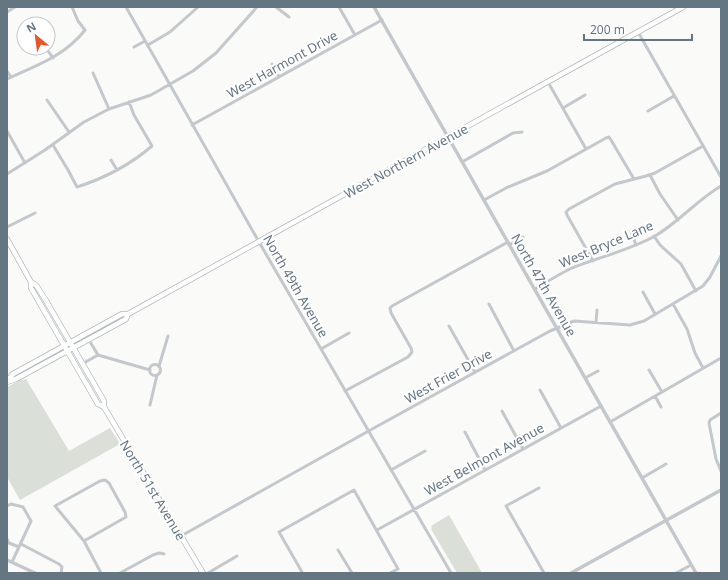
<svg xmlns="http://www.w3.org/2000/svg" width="728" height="580" font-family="'Noto Sans',sans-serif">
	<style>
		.green { fill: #dadfd7 }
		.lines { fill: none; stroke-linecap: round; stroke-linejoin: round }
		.primary-casing { stroke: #b5babe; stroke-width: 6 }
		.minor { stroke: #c3c8cc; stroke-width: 3 }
		.tertiary { stroke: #c3c8cc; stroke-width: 3.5 }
		.primary { stroke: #fff; stroke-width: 4.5 }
		.labels { text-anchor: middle; stroke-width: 4; stroke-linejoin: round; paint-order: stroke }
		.street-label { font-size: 13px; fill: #657683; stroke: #fff }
	</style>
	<rect width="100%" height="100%" fill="#fafaf8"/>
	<path class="green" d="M 26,379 L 69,451 L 110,428 L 120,444 L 20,500 L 7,477 L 7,387 L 21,380 Z
		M 449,515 L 482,573 L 457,573 L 431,529 L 432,528 L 431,526 Z"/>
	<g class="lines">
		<defs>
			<path id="primary" d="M 7,239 L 31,282 L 31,288 L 98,404 L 104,407 L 203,573
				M 31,282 L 36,285 L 45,299 L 104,401 L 104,407
				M 7,381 L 13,374 L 122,314 L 128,314
				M 7,382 L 16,379 L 126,319 L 128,314 L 683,7"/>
		</defs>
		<use href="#primary" class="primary-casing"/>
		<path class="minor" d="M 126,7 L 259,242 L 451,573
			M 276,7 L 289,17
			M 339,7 L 355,35
			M 7,12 L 15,7
			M 638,32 L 721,177
			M 148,45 L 170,32 L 198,7
			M 134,47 L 145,41
			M 46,48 L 53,58
			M 272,64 L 279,77
			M 7,71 L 11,77
			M 93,73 L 109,109
			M 7,79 C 35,66 65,56 85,30 L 78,21 L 72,7
			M 548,82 L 586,149
			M 47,100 L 69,132
			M 563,108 L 585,95
			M 648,111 L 674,96
			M 192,125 L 382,20
			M 7,131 L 25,163
			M 53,145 L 68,170 L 77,187 C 105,178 130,165 152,146 L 134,115 L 129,102
			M 111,160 L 117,170
			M 462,162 L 513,133 L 522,132
			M 7,174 L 45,150 L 84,122 L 109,109 L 151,95 L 193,71 L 216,53 L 257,7
			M 650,175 L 660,194 L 678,220
			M 484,200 L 508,187 L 547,171 L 606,138 L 609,137 L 611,140 L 634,179
			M 7,227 L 35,213
			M 631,231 L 636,245
			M 654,236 L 660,245 L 681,264 L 696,291
			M 509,245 L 523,237
			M 593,261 L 567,215 L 566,212 L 569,209 L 615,184 L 646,176 L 655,173 L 703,146
			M 535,289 C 547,282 559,274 572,268 C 600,257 630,250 655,236 C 679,222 697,200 721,186
			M 643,292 L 655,314
			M 489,304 L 514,351
			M 673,304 L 687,329 L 695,353 L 703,368
			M 596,322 L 597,310
			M 449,326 L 475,372
			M 89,340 L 98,355
			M 321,349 L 349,333
			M 82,364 L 98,355 L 150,370
			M149.5 370a5.5 5.5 0 1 1 11 0a5.5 5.5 0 1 1-11 0Z
			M 159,366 L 168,336
			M 649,370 L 662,392
			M 585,378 L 598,371
			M 540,390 L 561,428
			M 345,391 L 408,357 L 412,352 L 411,348 L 391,313 L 390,308 L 392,306 L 508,242
			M 655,396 L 661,407
			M 150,405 L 157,375
			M 502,411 L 523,449
			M 721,413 L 710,420 L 709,423 L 716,459 L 721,471
			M 610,422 L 721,358
			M 465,432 L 485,470
			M 391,470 L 425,451
			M 642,478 L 666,464
			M 539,488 L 506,506 L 544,573
			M 7,506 L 11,504 L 23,507 L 31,521 L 12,562
			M 377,530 L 601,406
			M 181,536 L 374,428 L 550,331 L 574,321 L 630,325 L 644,321 L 703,286 L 710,277 L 721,256
			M 7,539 L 9,543 L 19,547
			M 84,541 L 126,517 L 125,512 L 109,483 L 105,480 L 100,481 L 55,506 L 84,541 L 101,573
			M 21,544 L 59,564 L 62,567 L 61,573
			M 338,550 L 352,573
			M 120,573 L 153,555 L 159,553 L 164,554
			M 208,573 L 237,556
			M 300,573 L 302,572 L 279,532 L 354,490 L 398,569 L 390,573
			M 676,573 L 691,565"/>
		<path class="tertiary" d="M 374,7 L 696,573
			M 7,560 L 35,573
			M 571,573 L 721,490"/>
		<use href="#primary" class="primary"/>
	</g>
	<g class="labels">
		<g class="street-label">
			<text transform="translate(282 64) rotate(-29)" y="5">West Harmont Drive</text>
			<text transform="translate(406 161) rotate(-29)" y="5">West Northern Avenue</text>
			<text transform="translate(606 244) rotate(-23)" y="5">West Bryce Lane</text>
			<text transform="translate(544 285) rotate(60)" y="5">North 47th Avenue</text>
			<text transform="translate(296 286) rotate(60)" y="5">North 49th Avenue</text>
			<text transform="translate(448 376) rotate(-29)" y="5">West Frier Drive</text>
			<text transform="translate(484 459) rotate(-29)" y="5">West Belmont Avenue</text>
			<text transform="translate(153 490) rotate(59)" y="5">North 51st Avenue</text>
		</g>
	</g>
	<rect width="728" height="580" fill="none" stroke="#657683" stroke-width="16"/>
	<g transform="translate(36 36) rotate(331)"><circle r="19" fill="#ffffff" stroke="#c1c8cd"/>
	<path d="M0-3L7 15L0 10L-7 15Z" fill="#e4572e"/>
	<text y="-6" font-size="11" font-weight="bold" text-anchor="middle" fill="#657683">N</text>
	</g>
	<path d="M584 34v6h108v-6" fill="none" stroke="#657683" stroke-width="2"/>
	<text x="590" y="34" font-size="12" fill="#657683" stroke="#ffffff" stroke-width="3" paint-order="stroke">200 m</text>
</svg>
